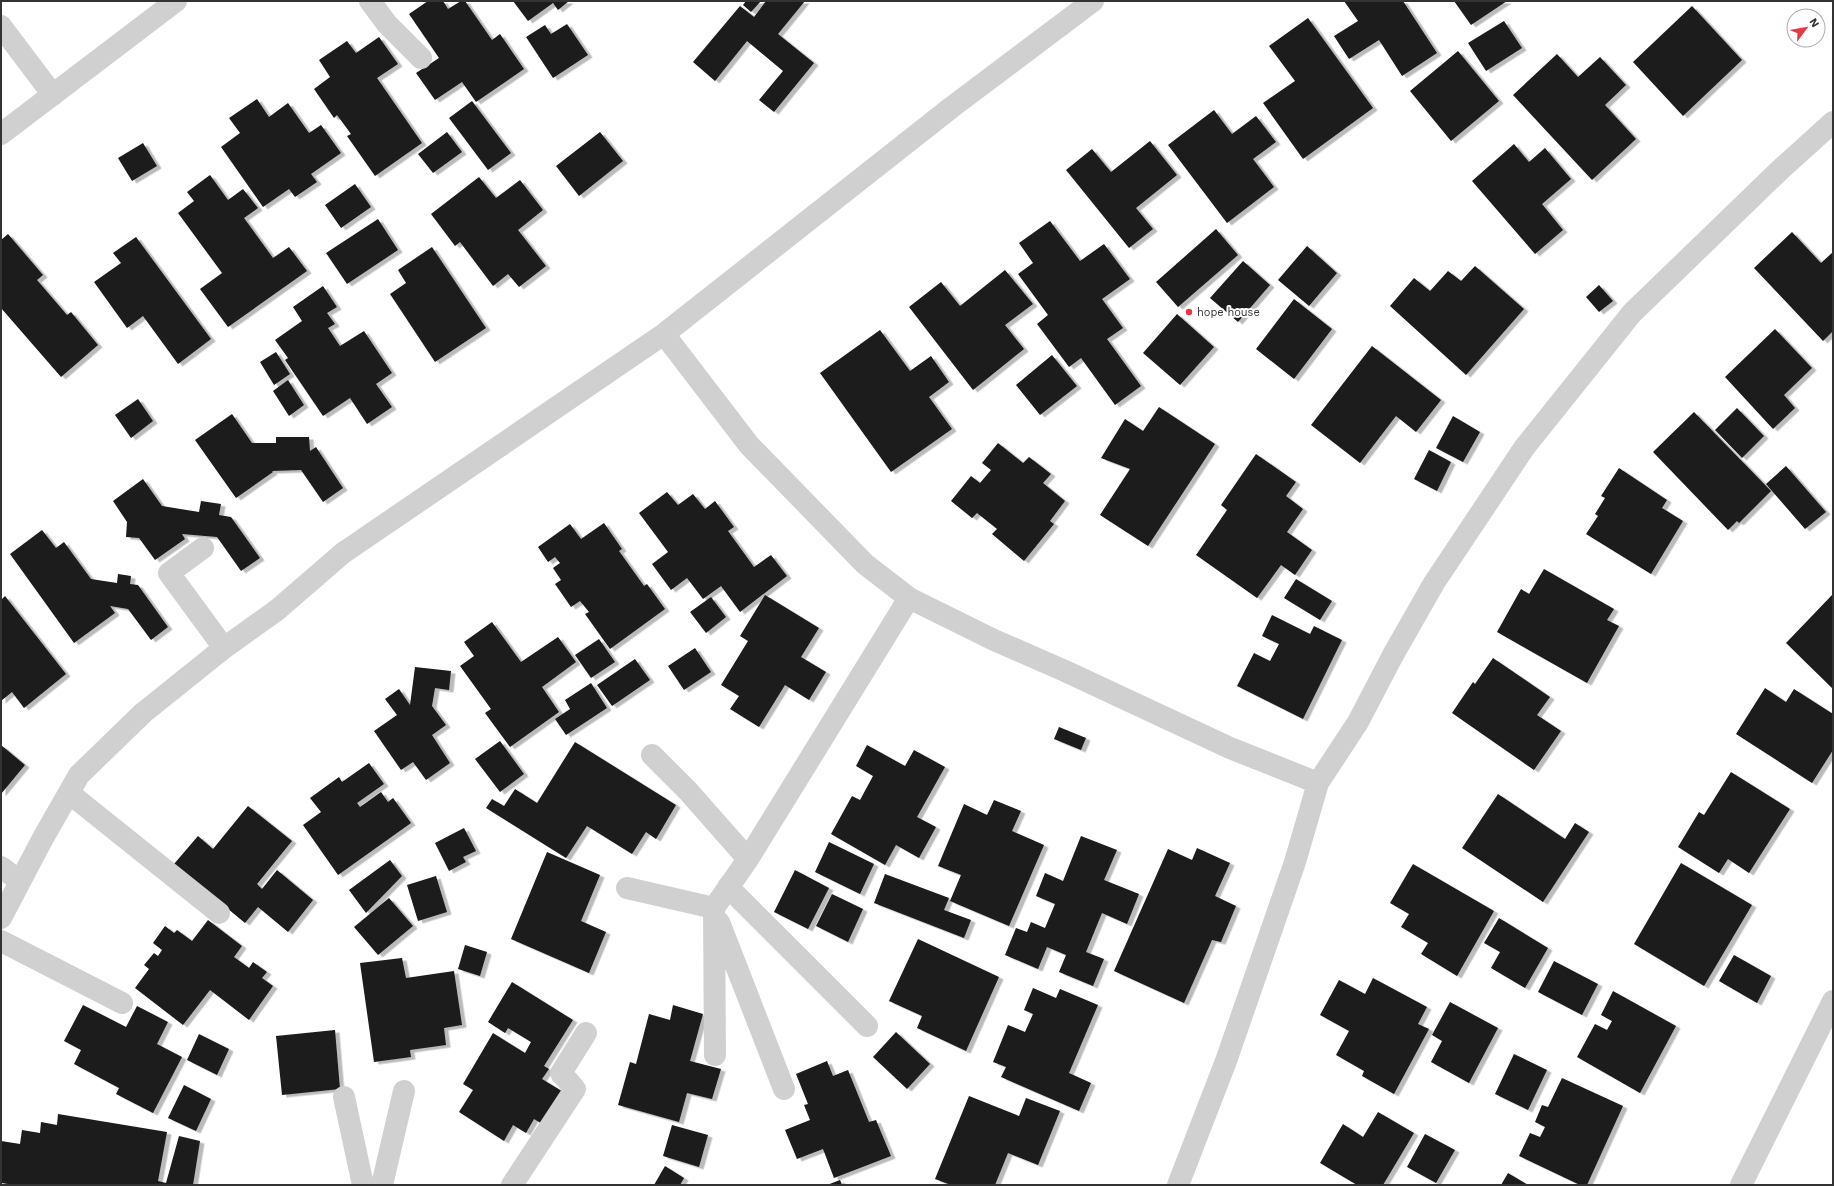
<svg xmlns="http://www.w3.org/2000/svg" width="1834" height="1186" font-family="'Work Sans',sans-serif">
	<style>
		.building { fill: #1a1a1a; filter: url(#shadow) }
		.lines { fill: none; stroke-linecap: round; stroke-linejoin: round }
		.minor { stroke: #d0d0d0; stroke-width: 22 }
		.poi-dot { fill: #e63946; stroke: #fff; stroke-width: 1.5 }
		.labels { text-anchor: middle; stroke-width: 4; stroke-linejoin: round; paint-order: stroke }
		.poi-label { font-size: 11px; fill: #333; stroke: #fff; text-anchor: start }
	</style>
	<defs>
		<filter id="shadow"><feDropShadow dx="4.5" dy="2.5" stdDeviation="0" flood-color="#0004"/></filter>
	</defs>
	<rect width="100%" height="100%" fill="#fff"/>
	<path class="building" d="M 428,1 L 443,1 L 448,9 L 461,1 L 465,1 L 492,40 L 500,34 L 524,69 L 476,102 L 462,82 L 435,100 L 416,73 L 439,58 L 409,14 Z
		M 513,1 L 569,1 L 558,10 L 553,3 L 528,21 Z
		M 746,1 L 761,1 L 751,12 L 743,5 Z
		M 766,1 L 805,1 L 778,34 L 814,63 L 774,112 L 759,100 L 783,71 L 747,41 L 715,81 L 693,62 L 740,6 L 754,17 Z
		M 1344,1 L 1403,1 L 1437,53 L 1402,76 L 1379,40 L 1349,59 L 1334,36 L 1358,21 Z
		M 1454,1 L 1507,1 L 1471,25 Z
		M 1692,6 L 1742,60 L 1683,116 L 1633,62 Z
		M 1308,18 L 1373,108 L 1303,159 L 1263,103 L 1295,81 L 1269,46 Z
		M 1504,21 L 1522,48 L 1486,71 L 1468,43 Z
		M 567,24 L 588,55 L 553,78 L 526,37 L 545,25 L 551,34 Z
		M 379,37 L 398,64 L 377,78 L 422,143 L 375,176 L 347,136 L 351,134 L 337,115 L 334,118 L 314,89 L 330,77 L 319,60 L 347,41 L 356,53 Z
		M 1458,51 L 1499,101 L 1451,141 L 1410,91 Z
		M 1557,54 L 1578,77 L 1600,57 L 1626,85 L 1605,105 L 1636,139 L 1592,180 L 1513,95 Z
		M 257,99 L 269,117 L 288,103 L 309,133 L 321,125 L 341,153 L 311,174 L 317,182 L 295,197 L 289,189 L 263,207 L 221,147 L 240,133 L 229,118 Z
		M 472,101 L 511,153 L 488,170 L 449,118 Z
		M 1214,110 L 1232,134 L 1256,116 L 1276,142 L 1253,159 L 1274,187 L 1227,223 L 1168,145 Z
		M 447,132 L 462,152 L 433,173 L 418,154 Z
		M 600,132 L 623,161 L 579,196 L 556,166 Z
		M 1150,141 L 1177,175 L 1136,208 L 1153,229 L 1129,248 L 1066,170 L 1092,149 L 1111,172 Z
		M 143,143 L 157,166 L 132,181 L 118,158 Z
		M 1514,144 L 1529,162 L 1545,148 L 1571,179 L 1542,204 L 1563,230 L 1535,254 L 1472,181 Z
		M 210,175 L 228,200 L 243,189 L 258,208 L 244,218 L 273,258 L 289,247 L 307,271 L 228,327 L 200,289 L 222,273 L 178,213 L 194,201 L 187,192 Z
		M 479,177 L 496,198 L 520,180 L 543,210 L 518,230 L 546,266 L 519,287 L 508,274 L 493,286 L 460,242 L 455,246 L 431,214 Z
		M 355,184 L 371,207 L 341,228 L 325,205 Z
		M 378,219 L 398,250 L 347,284 L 326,253 Z
		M 1050,221 L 1080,261 L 1104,244 L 1130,279 L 1102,299 L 1123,328 L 1107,339 L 1141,386 L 1115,405 L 1081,358 L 1069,367 L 1037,324 L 1048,315 L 1018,274 L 1033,263 L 1019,243 Z
		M 1216,229 L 1238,255 L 1178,307 L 1156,282 Z
		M 1792,232 L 1821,263 L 1833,252 L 1833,331 L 1823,341 L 1754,268 Z
		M 8,234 L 43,275 L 37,280 L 67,315 L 71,312 L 98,345 L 61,377 L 1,308 L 1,240 Z
		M 136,237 L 211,339 L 178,364 L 143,316 L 127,328 L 94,282 L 121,263 L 113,253 Z
		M 1307,246 L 1337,273 L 1309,306 L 1278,280 Z
		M 432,247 L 486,328 L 435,362 L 390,294 L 406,283 L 398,270 Z
		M 1243,261 L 1270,285 L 1238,322 L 1210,298 Z
		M 1475,266 L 1524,309 L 1466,375 L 1390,306 L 1414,278 L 1430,291 L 1448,271 L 1461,281 Z
		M 1005,270 L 1033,304 L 1005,325 L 1024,349 L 973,390 L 909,307 L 941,282 L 960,306 Z
		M 1599,285 L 1613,301 L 1599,312 L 1586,297 Z
		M 323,286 L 337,307 L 327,313 L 335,324 L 328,328 L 340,346 L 364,331 L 392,373 L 376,384 L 392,407 L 367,424 L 350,398 L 323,416 L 285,360 L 288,358 L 275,340 L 302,321 L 293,307 Z
		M 1294,299 L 1332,329 L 1294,379 L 1256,349 Z
		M 1177,314 L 1214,347 L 1180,385 L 1143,353 Z
		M 1775,329 L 1812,368 L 1784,395 L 1795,408 L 1773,429 L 1725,377 Z
		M 880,330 L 910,371 L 931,356 L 949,382 L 929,397 L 952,429 L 891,472 L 820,373 Z
		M 1372,346 L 1441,400 L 1416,432 L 1396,416 L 1360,463 L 1311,425 Z
		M 276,352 L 290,374 L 274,385 L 260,362 Z
		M 1052,355 L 1077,386 L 1040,415 L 1016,385 Z
		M 288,380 L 304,405 L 289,416 L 273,391 Z
		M 138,399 L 153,421 L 131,438 L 115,415 Z
		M 1159,407 L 1215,444 L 1148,546 L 1100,515 L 1130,469 L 1101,458 L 1125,419 L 1143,431 Z
		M 1737,408 L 1764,436 L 1742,458 L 1715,430 Z
		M 1694,412 L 1771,491 L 1739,523 L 1737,521 L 1728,530 L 1653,452 Z
		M 232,414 L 252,443 L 276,443 L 276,437 L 309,437 L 310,451 L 316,447 L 343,488 L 323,502 L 301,470 L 272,471 L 273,472 L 236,498 L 195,440 Z
		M 1453,416 L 1480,432 L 1463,462 L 1436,448 Z
		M 998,443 L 1023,463 L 1029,457 L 1051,474 L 1043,483 L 1065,501 L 1050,521 L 1054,524 L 1024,561 L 992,534 L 997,529 L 977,513 L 972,518 L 951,501 L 971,476 L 980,483 L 991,470 L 982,463 Z
		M 1429,450 L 1451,462 L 1437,491 L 1414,479 Z
		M 1256,454 L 1296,482 L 1286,496 L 1303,509 L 1287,532 L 1312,550 L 1295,575 L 1281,565 L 1257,598 L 1196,555 L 1227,510 L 1221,505 Z
		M 1786,466 L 1826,512 L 1805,529 L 1766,484 Z
		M 1619,468 L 1667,500 L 1662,508 L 1683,521 L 1651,574 L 1586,534 L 1598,516 L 1595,514 L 1605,498 L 1601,496 Z
		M 143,479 L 162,506 L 199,512 L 201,501 L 221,504 L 219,515 L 231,517 L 260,558 L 241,571 L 217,537 L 182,534 L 185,539 L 155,560 L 139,538 L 126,537 L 127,522 L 113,501 Z
		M 667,492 L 678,505 L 693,494 L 705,509 L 715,501 L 734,527 L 728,531 L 754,567 L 771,555 L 787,576 L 740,612 L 721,586 L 703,599 L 687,578 L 671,590 L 652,564 L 668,552 L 639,513 Z
		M 604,523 L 622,549 L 619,551 L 644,586 L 647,584 L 665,609 L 610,649 L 585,614 L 589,612 L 580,601 L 571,607 L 555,584 L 561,580 L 553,568 L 560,563 L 555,557 L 548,562 L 538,547 L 570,524 L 581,539 Z
		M 42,530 L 56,548 L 64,542 L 91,579 L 117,583 L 118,574 L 131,576 L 130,584 L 138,585 L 168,627 L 151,640 L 128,609 L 110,606 L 115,613 L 74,643 L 10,554 Z
		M 1544,569 L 1614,609 L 1607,620 L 1619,626 L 1587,683 L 1497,632 L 1521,589 L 1529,594 Z
		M 1296,579 L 1332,601 L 1320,620 L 1284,598 Z
		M 1833,594 L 1833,689 L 1786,643 Z
		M 765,595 L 819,628 L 801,657 L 826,672 L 809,700 L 785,685 L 759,727 L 730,709 L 739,696 L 721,685 L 748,641 L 740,636 Z
		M 5,596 L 66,674 L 24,708 L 12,692 L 1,701 L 1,600 Z
		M 711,597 L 726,617 L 706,633 L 690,612 Z
		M 1272,615 L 1310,634 L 1314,626 L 1342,640 L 1303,719 L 1237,686 L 1254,653 L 1270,661 L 1279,644 L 1262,636 Z
		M 492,622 L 521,662 L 558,637 L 576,662 L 542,687 L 559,712 L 510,747 L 485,713 L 491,709 L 460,666 L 474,656 L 464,642 Z
		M 599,639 L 615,662 L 591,678 L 575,655 Z
		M 695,648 L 711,672 L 684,690 L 668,666 Z
		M 1493,658 L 1550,697 L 1537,715 L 1561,731 L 1534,770 L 1452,713 L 1473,682 L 1475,684 Z
		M 635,659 L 650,680 L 612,706 L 597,685 Z
		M 415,667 L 451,671 L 449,690 L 435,688 L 432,706 L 446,725 L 432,735 L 450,763 L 426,780 L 413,762 L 401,770 L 374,731 L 397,715 L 385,699 L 399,689 L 410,705 Z
		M 591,683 L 607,708 L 566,735 L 555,719 L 570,709 L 565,700 Z
		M 1765,688 L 1786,702 L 1794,689 L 1833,714 L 1833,750 L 1812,783 L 1736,734 Z
		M 1059,727 L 1086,738 L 1081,750 L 1054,739 Z
		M 500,741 L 524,774 L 500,792 L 475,759 Z
		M 575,742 L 676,805 L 656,839 L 646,832 L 632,854 L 587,826 L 566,858 L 486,808 L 492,799 L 504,806 L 515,789 L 537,803 Z
		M 1,745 L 25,765 L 1,794 Z
		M 867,745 L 905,766 L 914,750 L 945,767 L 917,817 L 936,827 L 919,858 L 896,845 L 885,865 L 831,834 L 852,796 L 860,800 L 873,776 L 856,766 Z
		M 369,763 L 384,784 L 357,803 L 360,807 L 381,792 L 388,802 L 393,798 L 411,823 L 338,875 L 303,825 L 321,812 L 310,798 L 339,777 L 342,782 Z
		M 1731,772 L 1790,809 L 1749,873 L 1728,859 L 1719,873 L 1678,847 L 1699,812 L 1704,815 Z
		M 1498,794 L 1565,839 L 1575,823 L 1589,832 L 1543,902 L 1462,848 Z
		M 994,800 L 1021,811 L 1012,831 L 1044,845 L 1009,926 L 950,901 L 961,875 L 938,866 L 964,804 L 987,815 Z
		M 248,806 L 292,841 L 257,884 L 262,889 L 277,870 L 313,900 L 288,932 L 258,907 L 245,923 L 174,864 L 198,836 L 213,849 Z
		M 464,828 L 476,851 L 463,857 L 466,862 L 449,871 L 435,843 Z
		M 1081,836 L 1117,850 L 1104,880 L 1139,894 L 1127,924 L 1102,913 L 1086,952 L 1104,959 L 1093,986 L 1059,972 L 1066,955 L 1047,947 L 1038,969 L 1005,955 L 1016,928 L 1027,932 L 1031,922 L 1045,928 L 1055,904 L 1036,896 L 1045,873 L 1063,881 Z
		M 829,842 L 874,864 L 860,894 L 815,872 Z
		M 1197,848 L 1230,863 L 1215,896 L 1236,906 L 1221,942 L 1212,940 L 1184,1003 L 1114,971 L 1168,849 L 1192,860 Z
		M 547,852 L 600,875 L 581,921 L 606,932 L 589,973 L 511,939 Z
		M 390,860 L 402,876 L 366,913 L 349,890 Z
		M 1681,863 L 1752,905 L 1704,986 L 1634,944 Z
		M 1413,864 L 1494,911 L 1457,976 L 1421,954 L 1428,943 L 1401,927 L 1409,914 L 1390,903 Z
		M 795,870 L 829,888 L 808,929 L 774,912 Z
		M 885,874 L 949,898 L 944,910 L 971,920 L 964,938 L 874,903 Z
		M 436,876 L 447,912 L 418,921 L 407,885 Z
		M 832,894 L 863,909 L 848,942 L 816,926 Z
		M 389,898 L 413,926 L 378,955 L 354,927 Z
		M 1499,918 L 1548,948 L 1525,988 L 1491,968 L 1500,952 L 1484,943 Z
		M 208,920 L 242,946 L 234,957 L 249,968 L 253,962 L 267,972 L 262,978 L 273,986 L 249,1020 L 210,990 L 183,1025 L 135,988 L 149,969 L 144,965 L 154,953 L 158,956 L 162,950 L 153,943 L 165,926 L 174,933 L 177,930 L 192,941 Z
		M 918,939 L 999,977 L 966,1051 L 917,1028 L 922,1016 L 889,1001 Z
		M 465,945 L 487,952 L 480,976 L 458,969 Z
		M 1734,955 L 1771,976 L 1757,1003 L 1719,981 Z
		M 402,958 L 406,978 L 454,971 L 462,1025 L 444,1028 L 446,1045 L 410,1050 L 411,1057 L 374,1062 L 360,963 Z
		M 1554,961 L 1598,984 L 1582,1015 L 1538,992 Z
		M 1373,978 L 1427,1007 L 1418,1024 L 1429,1029 L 1394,1094 L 1362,1076 L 1364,1071 L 1336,1055 L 1349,1031 L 1320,1015 L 1339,980 L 1365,994 Z
		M 512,982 L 573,1020 L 544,1066 L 549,1069 L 542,1079 L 565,1093 L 544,1125 L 534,1119 L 526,1133 L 513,1125 L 504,1141 L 459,1112 L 473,1090 L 463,1084 L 493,1033 L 525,1053 L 531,1042 L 508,1028 L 505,1033 L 488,1022 Z
		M 1033,988 L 1056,998 L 1060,989 L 1098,1005 L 1069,1073 L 1091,1083 L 1079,1111 L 1001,1077 L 1006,1067 L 993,1062 L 1008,1025 L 1025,1032 L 1033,1014 L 1024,1010 Z
		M 1613,991 L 1676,1026 L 1640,1093 L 1577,1057 L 1595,1024 L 1607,1030 L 1612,1021 L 1601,1015 Z
		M 1450,1002 L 1498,1028 L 1469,1083 L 1431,1062 L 1442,1041 L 1432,1035 Z
		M 83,1005 L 126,1027 L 137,1006 L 168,1022 L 157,1044 L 182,1057 L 153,1113 L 116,1094 L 119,1088 L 74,1064 L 81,1050 L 64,1041 Z
		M 673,1005 L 703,1014 L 690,1061 L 721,1069 L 712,1099 L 687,1093 L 679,1122 L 618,1105 L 630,1062 L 636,1064 L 649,1014 L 670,1020 Z
		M 335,1030 L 340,1089 L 282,1095 L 276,1036 Z
		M 896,1032 L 930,1064 L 907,1089 L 873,1057 Z
		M 199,1034 L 229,1049 L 217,1075 L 187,1060 Z
		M 1514,1054 L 1547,1070 L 1528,1110 L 1495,1094 Z
		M 827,1061 L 833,1076 L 848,1070 L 869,1122 L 876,1120 L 891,1156 L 834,1178 L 823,1149 L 797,1159 L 785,1130 L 810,1120 L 804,1105 L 808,1104 L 796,1074 Z
		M 1562,1078 L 1623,1106 L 1587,1185 L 1580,1185 L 1519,1156 L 1530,1133 L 1540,1137 L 1545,1127 L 1535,1122 L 1542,1105 L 1548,1107 Z
		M 184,1085 L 211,1099 L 196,1131 L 168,1118 Z
		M 969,1096 L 1019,1116 L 1026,1098 L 1060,1111 L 1038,1165 L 1008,1153 L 995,1185 L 951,1185 L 935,1179 Z
		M 1378,1112 L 1414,1133 L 1383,1185 L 1357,1185 L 1320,1163 L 1343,1124 L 1363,1137 Z
		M 58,1114 L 167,1132 L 158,1181 L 166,1183 L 179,1136 L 200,1141 L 193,1185 L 15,1185 L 1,1183 L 1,1141 L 20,1144 L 22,1130 L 40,1133 L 41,1122 L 57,1125 Z
		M 672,1125 L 708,1135 L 699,1167 L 663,1156 Z
		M 1425,1134 L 1455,1150 L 1436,1183 L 1407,1167 Z
		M 665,1166 L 684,1178 L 680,1185 L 654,1185 Z
		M 1508,1173 L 1528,1185 L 1501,1185 Z
		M 840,1180 L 842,1185 L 827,1185 Z"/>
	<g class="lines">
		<path class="minor" d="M 370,1 L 387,24 L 421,58
			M 1,26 L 53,95
			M 1,134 L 176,1
			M 664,334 L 749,445 L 865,564 L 909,598 L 994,640 L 1065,671 L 1230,748 L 1318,783
			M 203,548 L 169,573 L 224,648
			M 652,755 L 688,791 L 748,859
			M 69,793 L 219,913
			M 1,867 L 20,881
			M 728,887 L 867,1026
			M 627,888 L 714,908
			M 1,918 L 43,838 L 79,775 L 143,713 L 224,648 L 277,610 L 343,553 L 664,334 L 952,107 L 1093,1
			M 719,922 L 784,1089
			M 1,941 L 122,1003
			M 715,1055 L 714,908 L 748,859 L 909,598
			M 344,1097 L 363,1185
			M 382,1185 L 404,1091
			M 512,1185 L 575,1089 L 561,1073 L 586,1033
			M 1178,1185 L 1226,1061 L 1295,862 L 1318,783 L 1358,722 L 1393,655 L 1434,583 L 1524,448 L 1632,313 L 1781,169 L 1833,122
			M 1741,1185 L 1833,1001"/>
	</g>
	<circle class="poi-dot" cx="1189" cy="312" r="4"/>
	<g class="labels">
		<g class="poi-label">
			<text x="1197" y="316">hope house</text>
		</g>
	</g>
	<rect width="1834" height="1186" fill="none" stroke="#333333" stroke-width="4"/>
	<g transform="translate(1806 28) rotate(58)"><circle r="19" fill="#ffffff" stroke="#adadad"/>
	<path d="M0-3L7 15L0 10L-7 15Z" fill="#e63946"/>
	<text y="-6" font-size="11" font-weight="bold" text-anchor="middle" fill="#333333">N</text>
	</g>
</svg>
